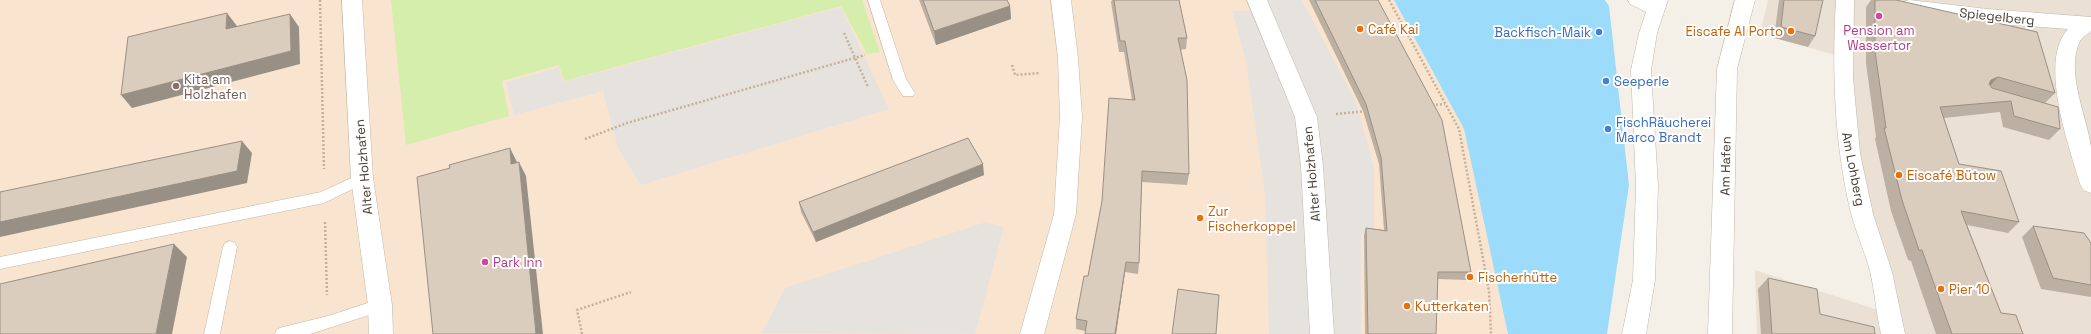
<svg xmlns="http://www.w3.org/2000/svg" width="2091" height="334" font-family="'Space Grotesk',sans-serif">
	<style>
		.residential { fill: #eae1d4 }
		.commercial { fill: #f9e4d0 }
		.green { fill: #d6eeab }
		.parking { fill: #e6e3df }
		.water { fill: #9cdbf9 }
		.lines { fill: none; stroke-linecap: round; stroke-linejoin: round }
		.service-casing { stroke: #c2b7a8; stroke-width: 1 }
		.pedestrian-casing { stroke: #c2b7a8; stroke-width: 1 }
		.minor-casing { stroke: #c2b7a8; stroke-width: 1 }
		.tertiary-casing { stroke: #c2b7a8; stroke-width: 1 }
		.path { stroke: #c6b198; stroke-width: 2.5; stroke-dasharray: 2 2; stroke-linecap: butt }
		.service { fill: #fff; fill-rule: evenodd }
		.pedestrian { fill: #fff; fill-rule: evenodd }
		.minor { fill: #fff; fill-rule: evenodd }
		.tertiary { fill: #fff; fill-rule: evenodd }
		.wall { fill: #bcb0a3 }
		.shaded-wall { fill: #999085 }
		.building { fill: #dbcdbe; stroke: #999085 }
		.hotel-dot { fill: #d1479c; stroke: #fff; stroke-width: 1.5 }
		.food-dot { fill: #e8710a; stroke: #fff; stroke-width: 1.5 }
		.shop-dot { fill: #3f7fe0; stroke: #fff; stroke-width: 1.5 }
		.education-dot { fill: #8d6e63; stroke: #fff; stroke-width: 1.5 }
		.labels { text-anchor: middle; stroke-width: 4; stroke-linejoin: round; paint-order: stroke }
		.street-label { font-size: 13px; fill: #494035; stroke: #fff }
		.food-label { font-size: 13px; fill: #c56008; stroke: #fff; text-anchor: start }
		.hotel-label { font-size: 13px; fill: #b23c85; stroke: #fff }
		.shop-label { font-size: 13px; fill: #366cbe; stroke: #fff; text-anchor: start }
		.education-label { font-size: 13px; fill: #785e54; stroke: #fff; text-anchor: start }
	</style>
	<rect width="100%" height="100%" fill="#f5f0e7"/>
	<path class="residential" d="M 1768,0 L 2091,0 L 2091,334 L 1757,334 L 1755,270 L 1887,313 L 1842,57 L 1760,34 Z"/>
	<path class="commercial" d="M 0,0 L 1394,0 L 1464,129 L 1508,334 L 0,334 Z"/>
	<path class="green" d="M 391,0 L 862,0 L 880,52 L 867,54 L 841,6 L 564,81 L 559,65 L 502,81 L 509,116 L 406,145 Z"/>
	<path class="parking" d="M 1257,0 L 1302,0 L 1356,102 L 1374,167 L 1374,232 L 1361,234 L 1361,334 L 1269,334 L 1265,194 L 1246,61 L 1232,11 L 1262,11 Z
		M 841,7 L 889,109 L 641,185 L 618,148 L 603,91 L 514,115 L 506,82 L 559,67 L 563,82 Z
		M 986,222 L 1004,227 L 975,334 L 762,333 L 785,288 Z"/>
	<path class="water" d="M 1394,0 L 1605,0 L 1609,6 L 1629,185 L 1607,334 L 1508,334 L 1464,129 Z"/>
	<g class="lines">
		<defs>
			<path id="service" d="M 868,0 L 880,0 L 906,79 L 915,93 L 913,96 L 903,96 L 893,80 Z
				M 362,173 L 367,174 L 369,178 L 367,182 L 324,203 L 0,269 L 0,257 L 321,192 Z
				M 230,241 L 235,243 L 237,247 L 220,334 L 204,334 L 223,247 L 225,243 Z
				M 380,299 L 385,300 L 388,305 L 385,310 L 310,334 L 275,334 L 277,329 L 283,327 L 328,316 Z"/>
			<path id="pedestrian" d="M 1628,0 L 1668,0 L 1657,33 L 1651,70 L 1658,186 L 1655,280 L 1646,334 L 1622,334 L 1633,280 L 1636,186 L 1631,70 L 1639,33 L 1646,12 L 1630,4 Z
				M 1836,0 L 1854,0 L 1853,78 L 1860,153 L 1873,214 L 1892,272 L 1905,334 L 1881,334 C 1876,313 1875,292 1870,271 C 1864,249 1854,228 1849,205 C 1834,137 1832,69 1836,0 Z"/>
			<path id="minor" d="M 342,0 L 362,0 L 373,178 L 392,305 L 393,334 L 369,334 L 368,305 L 351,178 Z
				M 1051,0 L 1071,0 L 1078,58 L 1082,117 L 1076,214 L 1044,334 L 1020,334 L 1054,214 L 1060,117 L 1058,58 Z
				M 1247,0 L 1267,0 L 1317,117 L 1323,166 L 1334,334 L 1310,334 L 1301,166 L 1295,117 Z
				M 1910,0 L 1987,9 L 2091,17 L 2091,31 C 2088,34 2082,37 2080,41 C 2065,72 2087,116 2091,147 C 2091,161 2091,178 2091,193 L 2083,190 L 2080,184 C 2069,146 2038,61 2068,29 L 1987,23 L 1912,13 L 1905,11 L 1902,6 L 1905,1 Z"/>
			<path id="tertiary" d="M 1735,0 L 1755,0 L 1737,69 L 1732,334 L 1708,334 L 1717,69 Z"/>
		</defs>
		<use href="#service" class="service-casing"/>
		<use href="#pedestrian" class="pedestrian-casing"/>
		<use href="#minor" class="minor-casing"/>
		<use href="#tertiary" class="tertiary-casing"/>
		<path class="path" d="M 320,0 L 324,169
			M 1389,0 L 1459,129 L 1489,291 L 1491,334
			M 844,33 L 868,87
			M 1012,65 L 1015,75 L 1040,73
			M 1432,105 L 1445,104
			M 1336,114 L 1367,111
			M 585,139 L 627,123 L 865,55
			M 325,222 L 327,295
			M 582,334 L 577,310 L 631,292"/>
		<use href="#service" class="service"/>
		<use href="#pedestrian" class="pedestrian"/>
		<use href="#minor" class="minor"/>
		<use href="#tertiary" class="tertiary"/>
	</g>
	<path class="wall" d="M 919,0 L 1007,0 L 1010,6 L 1011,19 L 936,45 Z
		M 1112,0 L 1179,0 L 1187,38 L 1186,49 L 1180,50 L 1189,174 L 1187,185 L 1142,182 L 1139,263 L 1138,274 L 1125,272 L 1116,334 L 1085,334 L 1085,331 L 1076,329 L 1076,319 L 1088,276 L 1102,201 L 1132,100 L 1124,52 L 1119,52 L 1111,2 Z
		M 1309,0 L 1378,0 L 1471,272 L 1467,280 L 1438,279 L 1436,334 L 1365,334 L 1364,235 L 1366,228 L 1384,230 L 1379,164 L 1363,111 Z
		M 1779,0 L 1823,0 L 1815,36 L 1808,47 L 1774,38 Z
		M 1871,0 L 1896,0 L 2055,93 L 2045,103 L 2060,129 L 2049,140 L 2003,127 L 2000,112 L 1944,118 L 1959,164 L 2019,222 L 2008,233 L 1967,225 L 2001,313 L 2023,334 L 1936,334 L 1911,261 L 1908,260 L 1891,211 L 1875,139 L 1876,137 L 1866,63 L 1866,7 Z
		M 984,175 L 816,242 L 801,212 L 799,202 Z
		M 2033,226 L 2091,243 L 2091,297 L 2041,289 L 2022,237 Z
		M 1768,278 L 1820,314 L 1875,334 L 1761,334 L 1758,289 Z"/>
	<path class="shaded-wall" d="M 1010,6 L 1011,19 L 936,45 L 934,31 Z
		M 227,13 L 237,26 L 236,42 L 226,29 Z
		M 290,14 L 299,27 L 300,64 L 132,108 L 121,95 Z
		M 1998,77 L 1987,89 L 1991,80 Z
		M 242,141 L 252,153 L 247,183 L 0,237 L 0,222 Z
		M 510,148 L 517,162 L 518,178 L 511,164 Z
		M 519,162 L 526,176 L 543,334 L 536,334 Z
		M 983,164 L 984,175 L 816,242 L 813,232 Z
		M 174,244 L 187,257 L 172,334 L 156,334 Z
		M 1126,262 L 1125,272 L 1116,334 L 1115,334 Z"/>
	<path class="building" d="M 923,0 L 1007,0 L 1010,6 L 934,31 Z
		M 1114,0 L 1179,0 L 1187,38 L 1178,38 L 1187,80 L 1189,174 L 1142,171 L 1139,263 L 1126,262 L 1115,334 L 1085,334 L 1087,321 L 1076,319 L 1084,276 L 1088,276 L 1102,201 L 1109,98 L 1135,100 L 1125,41 L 1120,41 Z
		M 1315,0 L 1378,0 L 1442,120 L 1471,272 L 1438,272 L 1436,334 L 1368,334 L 1366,228 L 1387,231 L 1381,157 L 1366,104 Z
		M 1784,0 L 1823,0 L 1815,36 L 1781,27 Z
		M 1875,0 L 1896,0 L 2037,32 L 2055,93 L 1998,77 L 1991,80 L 1989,84 L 1992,88 L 2058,107 L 2060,129 L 2014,116 L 2011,101 L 1940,107 L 1959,164 L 2001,171 L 2019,222 L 1961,211 L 2001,313 L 2016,315 L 2023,334 L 1952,334 L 1922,250 L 1919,250 L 1902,200 L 1884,128 L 1886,128 L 1875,52 Z
		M 227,13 L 226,29 L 290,14 L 291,51 L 121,95 L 128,37 Z
		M 968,138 L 983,164 L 813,232 L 799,202 Z
		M 242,141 L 237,171 L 0,222 L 0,192 Z
		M 510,148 L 511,164 L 519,162 L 536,334 L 433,334 L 417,177 L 450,168 L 449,165 Z
		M 2033,226 L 2084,233 L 2091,243 L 2091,285 L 2053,278 Z
		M 174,244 L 156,334 L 0,334 L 0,284 Z
		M 1768,278 L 1817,289 L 1820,314 L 1874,327 L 1875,334 L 1772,334 Z
		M 1178,289 L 1219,295 L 1216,334 L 1172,334 Z"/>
	<g class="hotel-dot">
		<circle cx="1879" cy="16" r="4"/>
		<circle cx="485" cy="262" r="4"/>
	</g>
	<g class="food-dot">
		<circle cx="1360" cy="29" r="4"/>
		<circle cx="1791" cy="31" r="4"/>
		<circle cx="1899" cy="175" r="4"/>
		<circle cx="1200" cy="218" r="4"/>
		<circle cx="1470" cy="277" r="4"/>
		<circle cx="1941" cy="289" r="4"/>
		<circle cx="1407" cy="306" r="4"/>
	</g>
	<g class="shop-dot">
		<circle cx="1599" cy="32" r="4"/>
		<circle cx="1606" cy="81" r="4"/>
		<circle cx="1608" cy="129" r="4"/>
	</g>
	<circle class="education-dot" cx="176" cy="86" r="4"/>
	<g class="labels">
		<g class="street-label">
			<text transform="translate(1997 16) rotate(6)" y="5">Spiegelberg</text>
			<text transform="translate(1725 166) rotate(-89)" y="5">Am Hafen</text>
			<text transform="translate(363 167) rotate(-95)" y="5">Alter Holzhafen</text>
			<text transform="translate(1854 169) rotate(79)" y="5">Am Lohberg</text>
			<text transform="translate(1311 174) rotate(-95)" y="5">Alter Holzhafen</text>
		</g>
		<g class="food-label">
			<text x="1368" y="34">Café Kai</text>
			<text x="1783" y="36" text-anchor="end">Eiscafe Al Porto</text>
			<text x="1907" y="180">Eiscafé Bütow</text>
			<text x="1208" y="216">Zur<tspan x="1208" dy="15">Fischerkoppel</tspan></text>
			<text x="1478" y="282">Fischerhütte</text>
			<text x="1949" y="294">Pier 10</text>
			<text x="1415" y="311">Kutterkaten</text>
		</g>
		<g class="hotel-label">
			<text x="1879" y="35">Pension am<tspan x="1879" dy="15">Wassertor</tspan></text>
			<text x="493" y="267" text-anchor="start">Park Inn</text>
		</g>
		<g class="shop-label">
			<text x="1591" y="37" text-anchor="end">Backfisch-Maik</text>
			<text x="1614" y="86">Seeperle</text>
			<text x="1616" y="127">FischRäucherei<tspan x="1616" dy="15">Marco Brandt</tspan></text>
		</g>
		<g class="education-label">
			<text x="184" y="84">Kita am<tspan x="184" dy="15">Holzhafen</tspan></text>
		</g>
	</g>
</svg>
